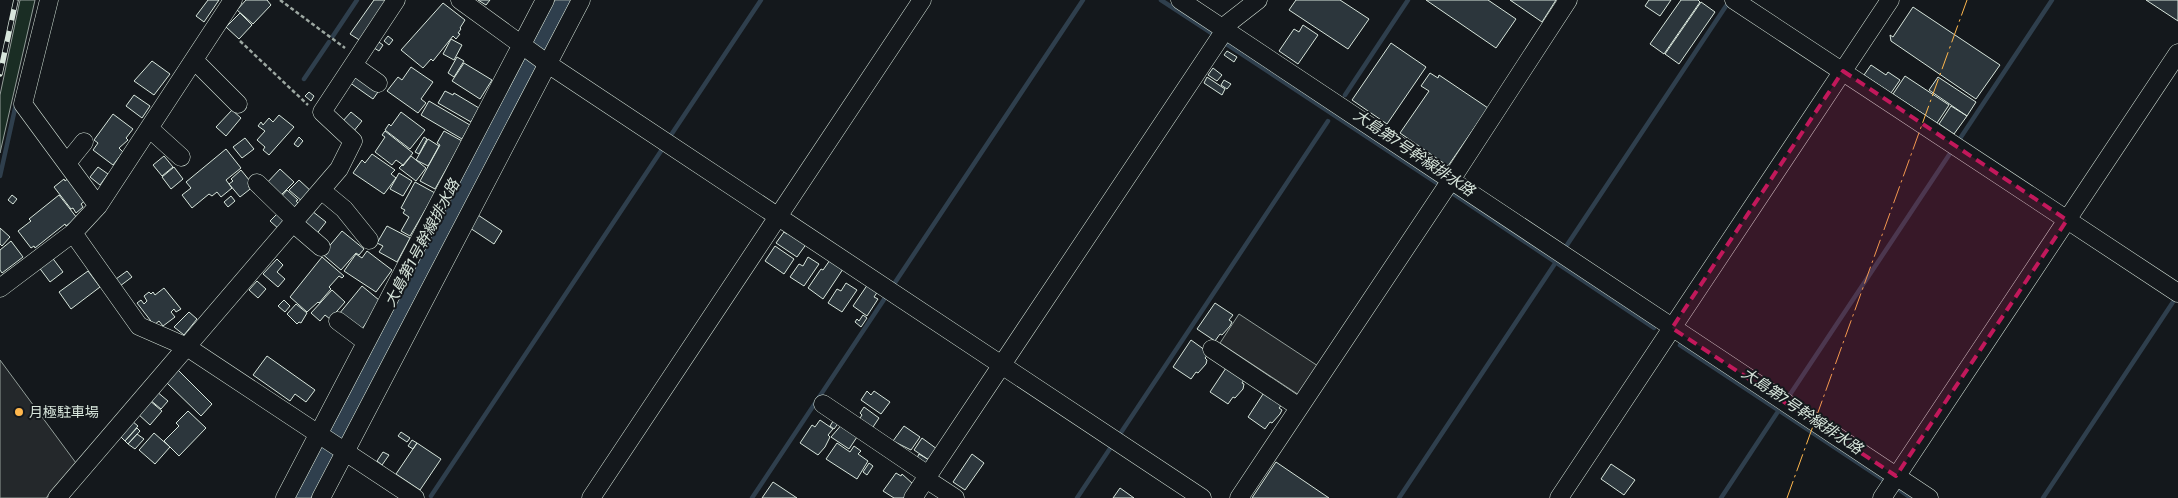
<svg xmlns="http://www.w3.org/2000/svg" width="2178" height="498" font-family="'Fira Sans','Noto Sans JP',sans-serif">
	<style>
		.green { fill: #1a2d24; stroke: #939e99 }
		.parking { fill: #24282b; stroke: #939e99 }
		.water { fill: #2f3f4d; stroke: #939e99 }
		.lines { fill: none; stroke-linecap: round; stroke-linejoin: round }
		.stream { stroke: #2f3f4d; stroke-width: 4.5 }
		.building { fill: #2c363c; stroke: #d8e6dc }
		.minor-casing { stroke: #d8e6dc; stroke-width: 19 }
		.path { stroke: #9da8a2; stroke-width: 2.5; stroke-dasharray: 4 2.5; stroke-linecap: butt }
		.minor { stroke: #14181c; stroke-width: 18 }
		.rail-casing { stroke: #d8e6dc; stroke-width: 5.5 }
		.rail { stroke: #14181c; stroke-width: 4; stroke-dasharray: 11; stroke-linecap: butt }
		.power { stroke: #ffb74d; stroke-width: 1; stroke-dasharray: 18 4 2.5 4; stroke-linecap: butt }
		.marked { fill: #c2185b; fill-opacity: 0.2; stroke: #c2185b; stroke-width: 4; stroke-dasharray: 10 6; stroke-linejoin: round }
		.poi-dot { fill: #ffb74d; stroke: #14181c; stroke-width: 2 }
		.labels { text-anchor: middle; stroke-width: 4; stroke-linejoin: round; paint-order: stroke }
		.poi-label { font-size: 14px; fill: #d8e6dc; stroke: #14181c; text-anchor: start }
		.water-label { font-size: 15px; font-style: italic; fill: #d8e6dc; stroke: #14181c }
	</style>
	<rect width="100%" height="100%" fill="#14181c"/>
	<path class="green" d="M 20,0 L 35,0 L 0,153 L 0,95 Z"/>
	<path class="parking" d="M 1239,314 L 1318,366 L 1299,395 L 1220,343 Z
		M 0,360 L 76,463 L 46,498 L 0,498 Z"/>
	<path class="water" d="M 555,0 L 571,0 L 311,498 L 295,498 Z"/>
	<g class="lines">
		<path class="stream" d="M 1161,0 L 1216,36
			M 333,36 L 357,0
			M 1222,41 L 1443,187
			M 304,79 L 329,42
			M 1345,95 L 1408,0
			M 671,135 L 761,0
			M 1959,140 L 2052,0
			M 0,176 L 16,104
			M 1449,191 L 1654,328
			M 1567,245 L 1726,6
			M 894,284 L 1083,0
			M 1680,345 L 1887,482
			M 1789,396 L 1951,152
			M 1120,434 L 1328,121
			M 1894,486 L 1911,498
			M 431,496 L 663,148
			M 752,498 L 885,298
			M 1077,498 L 1111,447
			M 1399,498 L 1556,262
			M 1721,498 L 1779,410
			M 2043,498 L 2175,299"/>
	</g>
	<path class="building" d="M 208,0 L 219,0 L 204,22 L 196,16 Z
		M 246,0 L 267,0 L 271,5 L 253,24 L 237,10 Z
		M 374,0 L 384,0 L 388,3 L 361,41 L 350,34 Z
		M 478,0 L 490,0 L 486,5 Z
		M 1296,0 L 1340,0 L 1369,19 L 1348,49 L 1289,10 Z
		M 1426,0 L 1488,0 L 1516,19 L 1496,48 Z
		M 1510,0 L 1556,0 L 1542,22 Z
		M 1649,0 L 1671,0 L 1660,16 L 1645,6 Z
		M 1681,0 L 1698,0 L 1700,2 L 1664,54 L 1650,44 Z
		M 2146,0 L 2178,0 L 2178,21 Z
		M 1701,2 L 1715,12 L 1679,64 L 1665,54 Z
		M 443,3 L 465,20 L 460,28 L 461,29 L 458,33 L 460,34 L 456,39 L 453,36 L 433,61 L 431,59 L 423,68 L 401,50 Z
		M 1913,7 L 2000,65 L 1976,99 L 1891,41 L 1890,35 L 1893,37 Z
		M 240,13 L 252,25 L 239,39 L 226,27 Z
		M 1303,25 L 1318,35 L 1298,64 L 1279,51 L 1294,29 L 1299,32 Z
		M 388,36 L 393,40 L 389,45 L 384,41 Z
		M 451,39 L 462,45 L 454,60 L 443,54 Z
		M 376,40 L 383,45 L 379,51 L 371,46 Z
		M 1391,43 L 1426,67 L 1387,124 L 1352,100 Z
		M 1227,51 L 1237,57 L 1234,62 L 1224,55 Z
		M 457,57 L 464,61 L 454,77 L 448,73 Z
		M 152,61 L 170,74 L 154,95 L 134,81 Z
		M 464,63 L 492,80 L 480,99 L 452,81 Z
		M 1871,65 L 1886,75 L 1888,72 L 1900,80 L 1891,93 L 1864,75 Z
		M 411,67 L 433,82 L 421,99 L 426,103 L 418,113 L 387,91 L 398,77 L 402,80 Z
		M 1213,68 L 1222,75 L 1217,81 L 1208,75 Z
		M 352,73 L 378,92 L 373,99 L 346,80 Z
		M 1430,73 L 1438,78 L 1439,75 L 1488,108 L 1448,166 L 1400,133 L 1429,91 L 1421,86 Z
		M 1905,76 L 1949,105 L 1937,123 L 1893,94 Z
		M 1207,77 L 1225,89 L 1222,95 L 1204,83 Z
		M 1938,77 L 1976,102 L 1967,116 L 1929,90 Z
		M 1224,80 L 1231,84 L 1227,89 L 1221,85 Z
		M 445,91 L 453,95 L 454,93 L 479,108 L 471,122 L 438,103 Z
		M 309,92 L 314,96 L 311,101 L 305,96 Z
		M 134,95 L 150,106 L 142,118 L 126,106 Z
		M 429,101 L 470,125 L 462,139 L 421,115 Z
		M 1951,106 L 1967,116 L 1954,134 L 1939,124 Z
		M 232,110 L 241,118 L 226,136 L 216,127 Z
		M 351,112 L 362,121 L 353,132 L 342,122 Z
		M 401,112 L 425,130 L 410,149 L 385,130 L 389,124 L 391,126 Z
		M 113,114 L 133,129 L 126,138 L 128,140 L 119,148 L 123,152 L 113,165 L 93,150 L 98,143 L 94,140 Z
		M 279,115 L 294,127 L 269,155 L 263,150 L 265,147 L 257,140 L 265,131 L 258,126 L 261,122 L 263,125 L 269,118 L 273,122 Z
		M 385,131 L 413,153 L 403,165 L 396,160 L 392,165 L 375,152 L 385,137 L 382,135 Z
		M 444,131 L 462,141 L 435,189 L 420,181 L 440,145 L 437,143 Z
		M 299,137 L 303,141 L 298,147 L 294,144 Z
		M 424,137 L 427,139 L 419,154 L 415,152 Z
		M 245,138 L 254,149 L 242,158 L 233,147 Z
		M 428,139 L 439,146 L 428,166 L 416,160 Z
		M 226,149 L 241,168 L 226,180 L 232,188 L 221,197 L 217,192 L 212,196 L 209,194 L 192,208 L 182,195 L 191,188 L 186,182 Z
		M 372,154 L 395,170 L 391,174 L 396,178 L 384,194 L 353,173 L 362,160 L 365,163 Z
		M 164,156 L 173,167 L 162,176 L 153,165 Z
		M 411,156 L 426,168 L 416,181 L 399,168 L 402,165 L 403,166 Z
		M 98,167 L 108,174 L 100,185 L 90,177 Z
		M 174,167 L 183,179 L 171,189 L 162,177 Z
		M 280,169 L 294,182 L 278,198 L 265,185 Z
		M 241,170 L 254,186 L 240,197 L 229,184 L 233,181 L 231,179 Z
		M 399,173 L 412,181 L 403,196 L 390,189 Z
		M 70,177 L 87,199 L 81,204 L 83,207 L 76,213 L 73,208 L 71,209 L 54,187 L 64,179 L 65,181 Z
		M 299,180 L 312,192 L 303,202 L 289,190 Z
		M 415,182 L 435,193 L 410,236 L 401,231 L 409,217 L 403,213 L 405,210 L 401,208 Z
		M 287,190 L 298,200 L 296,201 L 298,203 L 293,208 L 280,198 Z
		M 12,195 L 17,199 L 13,204 L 8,200 Z
		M 59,195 L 77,218 L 66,226 L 65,224 L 35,248 L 34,246 L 31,248 L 18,231 L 31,221 L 29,219 Z
		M 231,196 L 235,201 L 228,207 L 224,202 Z
		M 312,211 L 326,222 L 315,236 L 301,225 Z
		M 279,212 L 288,220 L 280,230 L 270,221 Z
		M 478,215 L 502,231 L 494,244 L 470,228 Z
		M 387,226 L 410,238 L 397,262 L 379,252 L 383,246 L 377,243 Z
		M 0,228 L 10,237 L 2,246 L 0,244 Z
		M 342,231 L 364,249 L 359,255 L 356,253 L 341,270 L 320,252 L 326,250 Z
		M 784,232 L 787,234 L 789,232 L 807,243 L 797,257 L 776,243 Z
		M 11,241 L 23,257 L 2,273 L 0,270 L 0,250 Z
		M 775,246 L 794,259 L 784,274 L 765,261 Z
		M 367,251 L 392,270 L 376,292 L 344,271 L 356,254 L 362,258 Z
		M 51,256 L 63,272 L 50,282 L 38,266 Z
		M 322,257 L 344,276 L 342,278 L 339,276 L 329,287 L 331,289 L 319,303 L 318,302 L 307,312 L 290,297 Z
		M 808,257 L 819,264 L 804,286 L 790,277 L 799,264 L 803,266 Z
		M 277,259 L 283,265 L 277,272 L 285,279 L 278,287 L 263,274 Z
		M 830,260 L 843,269 L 823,299 L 808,288 L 821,269 L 823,270 Z
		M 88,271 L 100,287 L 71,309 L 59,292 Z
		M 127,271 L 132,277 L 120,286 L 116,279 Z
		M 257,281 L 266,289 L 258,298 L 249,290 Z
		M 846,283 L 857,290 L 842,312 L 828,303 L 837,289 L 841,291 Z
		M 868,284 L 878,291 L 874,297 L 878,299 L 867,316 L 853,306 Z
		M 362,286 L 379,300 L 379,305 L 362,329 L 339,314 Z
		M 164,288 L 181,309 L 176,312 L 174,309 L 171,312 L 175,317 L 163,326 L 159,321 L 154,325 L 137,303 L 141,300 L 144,304 L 147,301 L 144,296 L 149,292 L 151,294 L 153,292 L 155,295 Z
		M 332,290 L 345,302 L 330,319 L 325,315 L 320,321 L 311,313 Z
		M 284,300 L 290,306 L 285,312 L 278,306 Z
		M 1215,303 L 1233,315 L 1229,320 L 1232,322 L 1230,326 L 1222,335 L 1220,334 L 1215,341 L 1197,329 Z
		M 296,304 L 307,313 L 301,323 L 299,322 L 297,324 L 287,314 Z
		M 189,312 L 197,319 L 184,335 L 174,327 Z
		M 863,315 L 867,318 L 861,327 L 855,322 L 857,319 L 859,321 Z
		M 1191,340 L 1209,353 L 1205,358 L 1207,360 L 1206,364 L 1198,373 L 1196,372 L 1191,379 L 1173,367 Z
		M 267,356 L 315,390 L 306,402 L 295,394 L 290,401 L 253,375 Z
		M 1228,365 L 1246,377 L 1242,383 L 1244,384 L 1243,389 L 1235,398 L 1233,397 L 1228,404 L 1210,392 Z
		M 178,370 L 212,404 L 201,416 L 166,382 Z
		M 156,391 L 168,401 L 161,409 L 149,399 Z
		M 867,391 L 871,395 L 874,391 L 890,402 L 881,414 L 861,400 Z
		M 1265,391 L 1283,403 L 1279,408 L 1282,410 L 1280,414 L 1272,423 L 1270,422 L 1265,429 L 1248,417 Z
		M 149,400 L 162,411 L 150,425 L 137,413 Z
		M 864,407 L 879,418 L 871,430 L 858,421 L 862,415 L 860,413 Z
		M 188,411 L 206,428 L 179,456 L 164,441 L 179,426 L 176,423 Z
		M 835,418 L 840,421 L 834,429 L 830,426 Z
		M 820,420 L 833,429 L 828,435 L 830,437 L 825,447 L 818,455 L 800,443 L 812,425 L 815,427 Z
		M 132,421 L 138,426 L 125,441 L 119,435 Z
		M 843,423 L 859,434 L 849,449 L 831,437 Z
		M 904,426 L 920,437 L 911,450 L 893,441 Z
		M 137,428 L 140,431 L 128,444 L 125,441 Z
		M 401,432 L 410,438 L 407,442 L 398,436 Z
		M 154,433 L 170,447 L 155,464 L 139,450 Z
		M 137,434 L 144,439 L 135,449 L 128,444 Z
		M 922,438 L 937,449 L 929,460 L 914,450 Z
		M 412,440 L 417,443 L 413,449 L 408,446 Z
		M 417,443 L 441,459 L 420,490 L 396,474 Z
		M 837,443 L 850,452 L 854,446 L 861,451 L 858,454 L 868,461 L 857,479 L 826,459 Z
		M 383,452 L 389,455 L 382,465 L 377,461 Z
		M 919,454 L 929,460 L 925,466 L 916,460 Z
		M 972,454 L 984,463 L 965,490 L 953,482 Z
		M 1276,462 L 1329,498 L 1252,498 Z
		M 869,463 L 873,466 L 867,475 L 863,472 Z
		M 1611,464 L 1635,480 L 1624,495 L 1601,479 Z
		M 896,473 L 901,476 L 902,474 L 913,484 L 904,498 L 894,498 L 883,491 Z
		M 773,482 L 797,498 L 762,498 Z
		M 1120,488 L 1134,498 L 1113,498 Z"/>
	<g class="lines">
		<defs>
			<path id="minor" d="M 49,0 L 23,104 L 98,206
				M 460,0 L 548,64 L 1202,498
				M 1180,0 L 1929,498
				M 1734,0 L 2178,293
				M 1222,28 L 1258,0
				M 194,60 L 238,104
				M 353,65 L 378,83
				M 149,128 L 181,157
				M 67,163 L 84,142
				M 257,183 L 295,220
				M 321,190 L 344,209 L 369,240
				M 293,223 L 321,247
				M 73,233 L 139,326 L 187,347 L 415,498
				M 0,288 L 73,233 L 98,206 L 233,0
				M 338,321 L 366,342
				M 1212,349 L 1299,407
				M 823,404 L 928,475
				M 926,479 L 955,498
				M 57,498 L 339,169 L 353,141 L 322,112 L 396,0
				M 285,498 L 545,0
				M 321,498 L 581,0
				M 591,498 L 922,0
				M 913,498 L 1225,30
				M 1239,498 L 1451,180 L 1568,0
				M 1559,498 L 1890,0
				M 1882,498 L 2178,53"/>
		</defs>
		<use href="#minor" class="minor-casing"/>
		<path class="path" d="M 280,0 L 345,48
			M 240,41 L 308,105"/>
		<use href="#minor" class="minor"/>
		<defs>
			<path id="rail" d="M 0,74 L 16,0"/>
		</defs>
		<use href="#rail" class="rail-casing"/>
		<use href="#rail" class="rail"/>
		<path class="power" d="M 1787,498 L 1967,0"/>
	</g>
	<path class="marked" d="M 1843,71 L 2067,220 L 1896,476 L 1672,328 Z"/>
	<circle class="poi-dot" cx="19" cy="412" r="5"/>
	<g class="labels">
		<g class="poi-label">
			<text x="29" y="417">月極駐車場</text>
		</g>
		<g class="water-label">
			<text transform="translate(1414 153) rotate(34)" y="5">大島第7号幹線排水路</text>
			<text transform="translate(422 243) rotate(-62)" y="5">大島第1号幹線排水路</text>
			<text transform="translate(1802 411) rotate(34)" y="5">大島第7号幹線排水路</text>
		</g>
	</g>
</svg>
